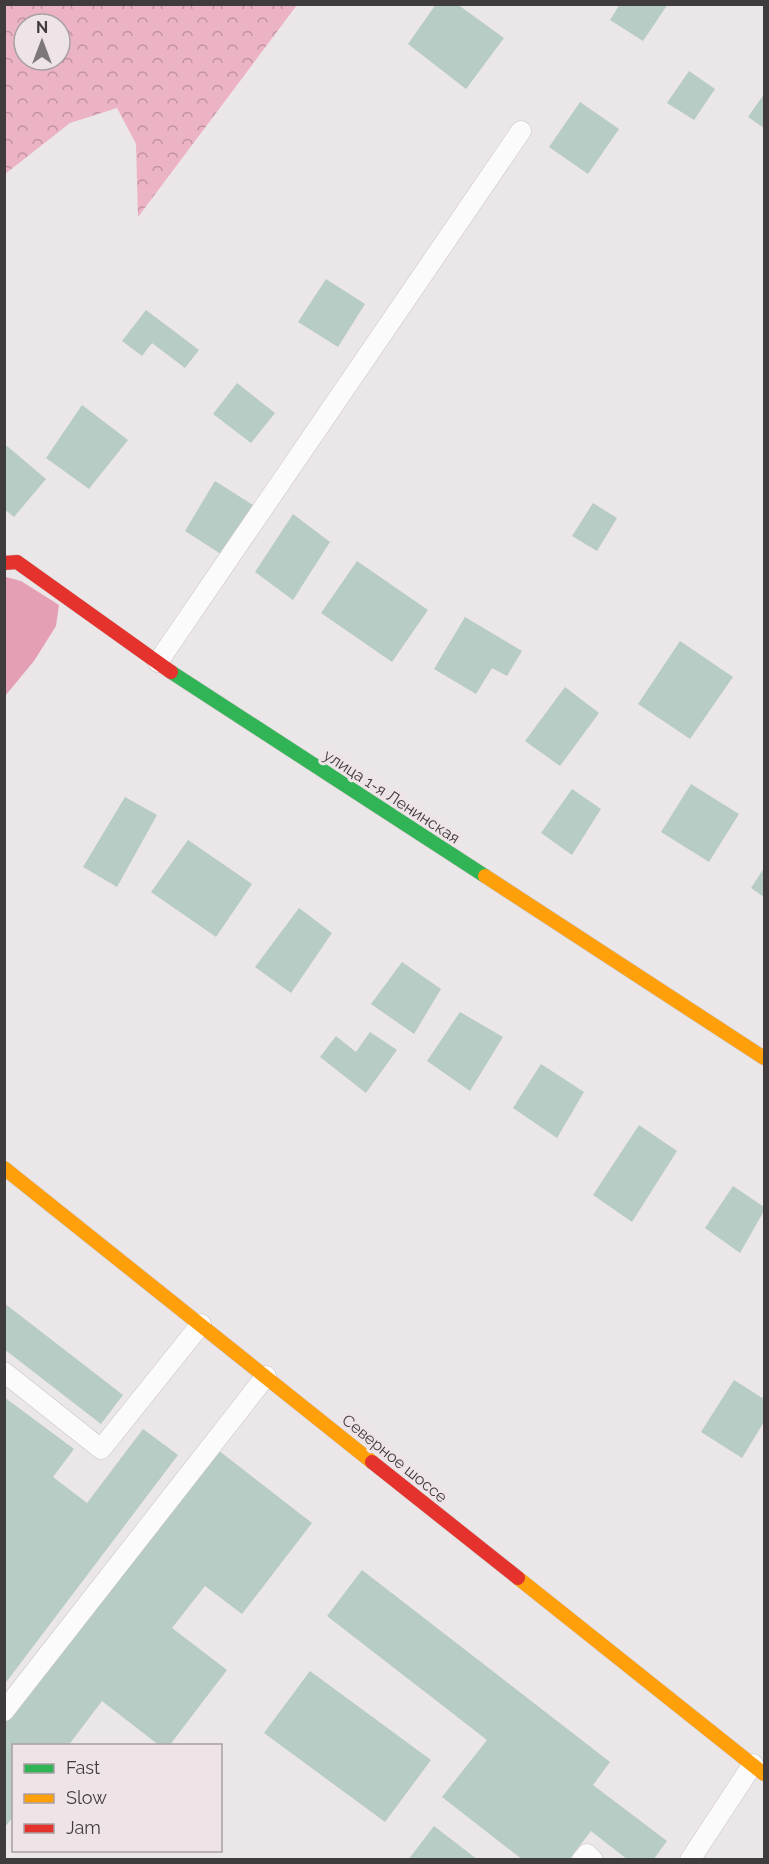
<svg xmlns="http://www.w3.org/2000/svg" width="769" height="1864" font-family="Raleway,sans-serif">
	<style>
		.forest { fill: url(#forest-crowns); fill-rule: evenodd }
		.water { fill: #e59fb5 }
		.building { fill: #b7ccc4 }
		.lines { fill: none; stroke-linecap: round; stroke-linejoin: round }
		.lane-casing { stroke: #c8c4c5; stroke-width: 21 }
		.fast-casing { stroke: #c8c4c5; stroke-width: 15 }
		.slow-casing { stroke: #c8c4c5; stroke-width: 15 }
		.jam-casing { stroke: #c8c4c5; stroke-width: 15 }
		.lane { stroke: #fcfbfb; stroke-width: 20 }
		.fast { stroke: #30b455; stroke-width: 14 }
		.slow { stroke: #ff9f0a; stroke-width: 14 }
		.jam { stroke: #e5322d; stroke-width: 14 }
		.labels { text-anchor: middle; stroke-width: 6; stroke-linejoin: round; paint-order: stroke }
		.street-label { font-size: 16px; fill: #403b3c; stroke: #eee3e6 }
	</style>
	<defs>
		<pattern id="forest-crowns" width="20" height="18" patternUnits="userSpaceOnUse" patternTransform="scale(1.5)"><rect width="20" height="18" fill="#ecb3c5"/><path d="M2 6a3 3 0 1 1 6 0M12 15a3 3 0 1 1 6 0" fill="none" stroke="#c193a1"/></pattern>
	</defs>
	<rect width="100%" height="100%" fill="#ebe6e7"/>
	<path class="forest" d="M 5,4 L 297,4 L 297,5 L 138,217 L 136,144 L 117,108 L 70,123 L 5,174 ZM 24,24 L 60,24 L 60,60 L 24,60 Z"/>
	<path class="water" d="M 6,577 L 21,581 L 59,605 L 56,626 L 34,661 L 5,696 L 4,579 Z"/>
	<path class="building" d="M 436,4 L 457,4 L 504,38 L 466,89 L 408,44 Z
		M 620,4 L 668,4 L 643,41 L 610,20 Z
		M 689,71 L 715,89 L 694,120 L 667,103 Z
		M 764,94 L 764,128 L 748,117 Z
		M 580,102 L 619,129 L 588,174 L 549,147 Z
		M 326,279 L 365,304 L 338,347 L 298,322 Z
		M 146,310 L 199,350 L 185,368 L 152,343 L 142,356 L 122,341 Z
		M 237,383 L 275,413 L 251,443 L 213,414 Z
		M 82,405 L 128,440 L 89,489 L 46,458 Z
		M 7,446 L 46,479 L 14,517 L 4,509 L 4,449 Z
		M 215,481 L 253,505 L 224,556 L 185,531 Z
		M 593,503 L 617,518 L 597,551 L 572,536 Z
		M 293,514 L 330,542 L 293,600 L 255,572 Z
		M 357,561 L 428,610 L 392,662 L 321,613 Z
		M 465,617 L 522,651 L 507,676 L 492,668 L 476,694 L 434,669 Z
		M 680,641 L 733,677 L 690,739 L 638,704 Z
		M 565,687 L 599,713 L 560,766 L 525,741 Z
		M 691,784 L 739,814 L 709,862 L 661,832 Z
		M 572,789 L 601,809 L 572,855 L 541,833 Z
		M 125,797 L 157,815 L 117,887 L 83,867 Z
		M 188,840 L 252,884 L 216,937 L 151,892 Z
		M 764,868 L 764,897 L 751,888 Z
		M 299,908 L 332,933 L 291,993 L 255,967 Z
		M 402,962 L 441,989 L 414,1034 L 371,1004 Z
		M 460,1012 L 503,1037 L 470,1091 L 427,1061 Z
		M 370,1032 L 397,1050 L 366,1093 L 320,1057 L 336,1036 L 356,1052 Z
		M 541,1064 L 584,1092 L 557,1138 L 513,1108 Z
		M 639,1125 L 677,1151 L 632,1222 L 593,1195 Z
		M 733,1186 L 764,1207 L 764,1211 L 740,1253 L 705,1228 Z
		M 4,1303 L 123,1395 L 101,1424 L 4,1349 Z
		M 734,1380 L 764,1399 L 764,1422 L 742,1458 L 701,1432 Z
		M 4,1397 L 74,1449 L 53,1477 L 87,1503 L 143,1429 L 178,1455 L 4,1685 Z
		M 218,1450 L 312,1523 L 242,1614 L 205,1586 L 172,1628 L 227,1670 L 169,1746 L 160,1746 L 102,1701 L 68,1746 L 14,1746 L 14,1816 L 4,1828 L 4,1724 Z
		M 362,1570 L 610,1762 L 593,1785 L 667,1841 L 653,1860 L 628,1860 L 591,1831 L 569,1860 L 523,1860 L 442,1797 L 487,1740 L 327,1616 Z
		M 310,1671 L 431,1760 L 385,1822 L 264,1733 Z
		M 434,1826 L 478,1860 L 408,1860 Z"/>
	<g class="lines">
		<defs>
			<path id="lane" d="M 158,662 L 521,131
				M 4,1372 L 101,1449 L 201,1324
				M 4,1711 L 266,1376
				M 582,1860 L 587,1854 L 593,1860
				M 690,1860 L 753,1764"/>
			<path id="fast" d="M 171,672 L 485,876"/>
			<path id="slow" d="M 485,876 L 764,1058
				M 4,1168 L 372,1462
				M 518,1578 L 764,1774"/>
			<path id="jam" d="M 4,563 L 17,562 L 171,672
				M 372,1462 L 518,1578"/>
		</defs>
		<use href="#lane" class="lane-casing"/>
		<use href="#fast" class="fast-casing"/>
		<use href="#slow" class="slow-casing"/>
		<use href="#jam" class="jam-casing"/>
		<use href="#lane" class="lane"/>
		<use href="#fast" class="fast"/>
		<use href="#slow" class="slow"/>
		<use href="#jam" class="jam"/>
	</g>
	<g class="labels">
		<g class="street-label">
			<text transform="translate(392 796) rotate(33)" y="6">улица 1-я Ленинская</text>
			<text transform="translate(395 1458) rotate(39)" y="6">Северное шоссе</text>
		</g>
	</g>
	<rect width="769" height="1864" fill="none" stroke="#403b3c" stroke-width="12"/>
	<rect x="12" y="1744" width="210" height="108" fill="#eee3e6" stroke="#a8a0a2" stroke-width="1.5"/>
	<rect x="24" y="1764" width="30" height="9" fill="#30b455" stroke="#a8a0a2" stroke-width="1.5"/>
	<text x="66" y="1774" font-size="18" fill="#403b3c">Fast</text>
	<rect x="24" y="1794" width="30" height="9" fill="#ff9f0a" stroke="#a8a0a2" stroke-width="1.5"/>
	<text x="66" y="1804" font-size="18" fill="#403b3c">Slow</text>
	<rect x="24" y="1824" width="30" height="9" fill="#e5322d" stroke="#a8a0a2" stroke-width="1.5"/>
	<text x="66" y="1834" font-size="18" fill="#403b3c">Jam</text>
	<g transform="translate(42 42)"><circle r="28" fill="#eee3e6" stroke="#a8a0a2" stroke-width="1.5"/>
	<path d="M0-4.5L10 22L0 15L-10 22Z" fill="#7c7778"/>
	<text y="-9" font-size="16" font-weight="bold" text-anchor="middle" fill="#403b3c">N</text>
	</g>
</svg>
